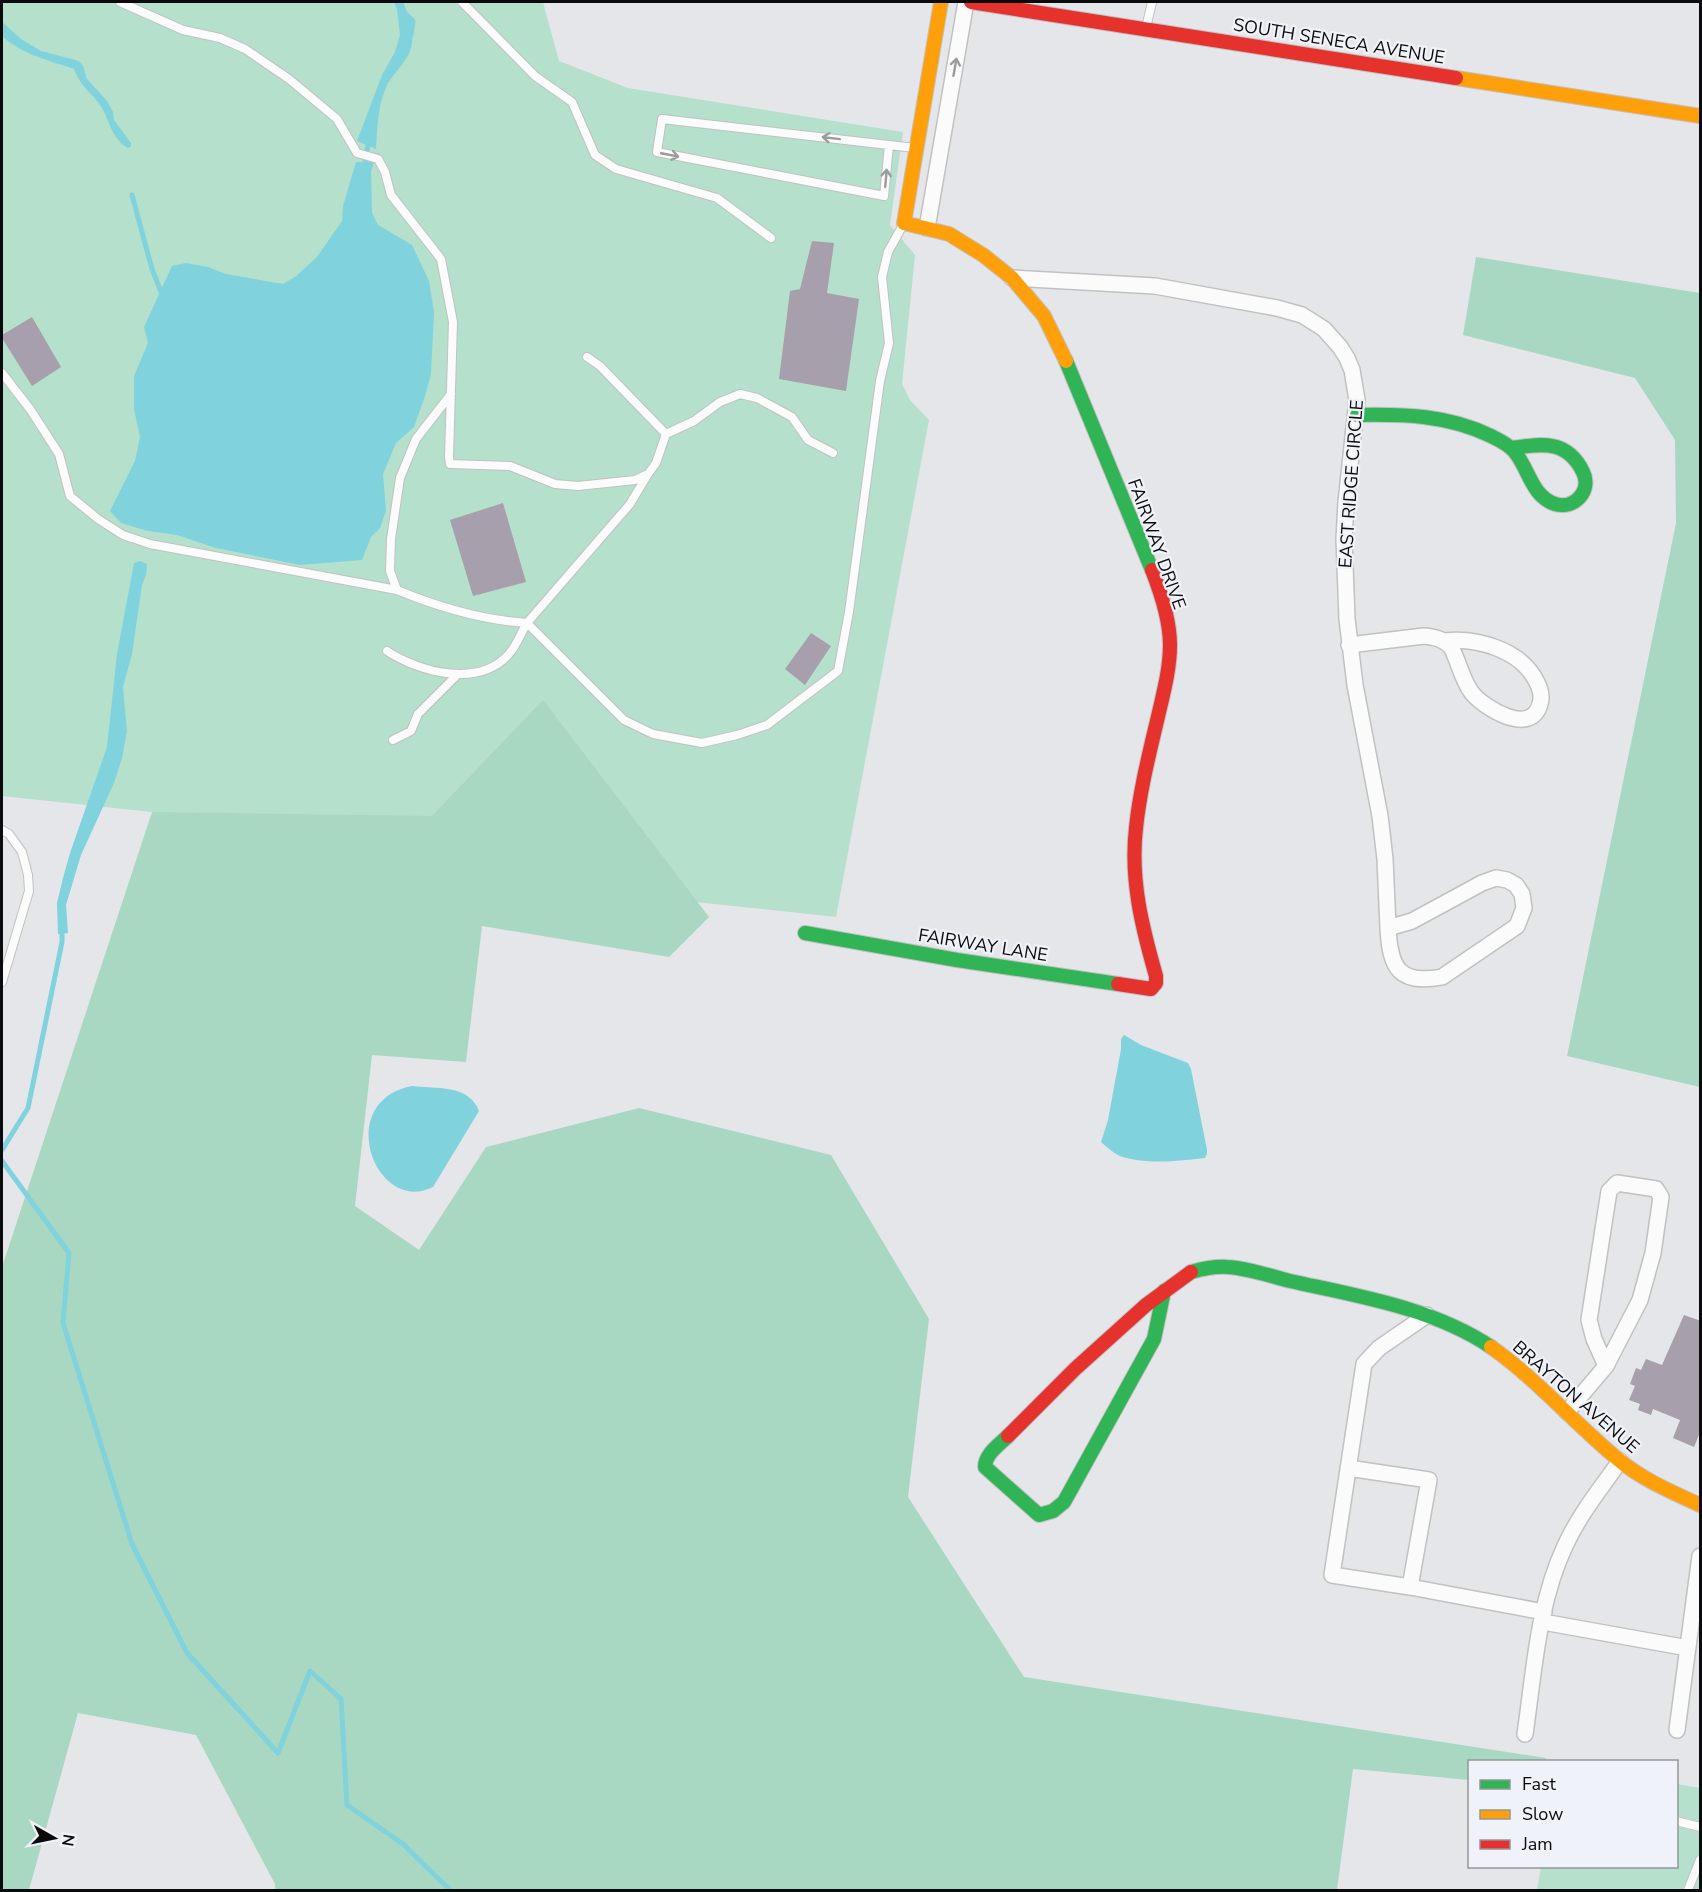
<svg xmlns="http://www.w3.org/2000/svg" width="1702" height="1892" font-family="'Nunito Sans',sans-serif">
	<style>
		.green { fill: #b5e0cb }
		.forest { fill: #a8d8c1 }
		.water { fill: #80d2dd }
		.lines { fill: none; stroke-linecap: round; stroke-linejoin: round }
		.stream { stroke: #80d2dd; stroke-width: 5 }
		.building { fill: #a79fac }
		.lane-casing { stroke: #c1c1c4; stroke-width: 10 }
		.street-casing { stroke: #c1c1c4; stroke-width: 18 }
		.fast-casing { stroke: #c1c1c4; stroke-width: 16 }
		.slow-casing { stroke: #c1c1c4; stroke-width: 16 }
		.jam-casing { stroke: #c1c1c4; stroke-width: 16 }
		.lane { stroke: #fbfbfc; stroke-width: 8 }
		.street { stroke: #fbfbfc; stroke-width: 15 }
		.fast { stroke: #30b455; stroke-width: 14 }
		.slow { stroke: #ff9f0a; stroke-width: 14 }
		.jam { stroke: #e5322d; stroke-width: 14 }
		.oneway { stroke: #9b9b9c }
		.labels { text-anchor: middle; stroke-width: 4.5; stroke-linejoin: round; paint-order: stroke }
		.street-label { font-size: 18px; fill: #0b0b0d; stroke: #f0f2f9 }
	</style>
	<rect width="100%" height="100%" fill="#e5e6ea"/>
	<path class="green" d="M 2,2 L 543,2 L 559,61 L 628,88 L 903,132 L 890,225 L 915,255 L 902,384 L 910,400 L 929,420 L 836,917 L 696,902 L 152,812 L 2,796 Z
		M 1677,1784 L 1700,1788 L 1700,1890 L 1537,1890 L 1541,1867 L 1676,1866 Z"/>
	<path class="forest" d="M 1476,257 L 1700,293 L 1700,1087 L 1567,1056 L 1676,523 L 1675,440 L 1635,378 L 1463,335 Z
		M 543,700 L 709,917 L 669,957 L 482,926 L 466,1062 L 372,1055 L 355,1206 L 419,1250 L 486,1147 L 639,1108 L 831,1155 L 929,1319 L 908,1497 L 1024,1677 L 1546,1758 L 1545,1761 L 1470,1762 L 1469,1780 L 1353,1769 L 1337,1890 L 275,1890 L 275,1884 L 196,1735 L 78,1713 L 29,1890 L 2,1890 L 2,1267 L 152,812 L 432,816 Z"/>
	<path class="water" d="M 394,2 L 403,2 C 411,20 418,40 406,59 C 400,68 392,76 387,85 C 378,104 377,128 376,149 L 357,141 L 382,75 L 395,52 L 400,35 L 397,9 Z
		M 2,22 L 21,39 L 41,51 L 79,61 L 83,66 L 87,79 L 107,101 L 113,112 L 114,120 L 131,143 L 131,146 L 128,148 C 112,139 110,122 102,108 C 92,92 81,88 74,69 C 48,60 23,55 2,36 Z
		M 356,162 L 374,162 L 371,172 L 372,213 L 378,225 L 412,245 L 429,281 L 434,312 L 431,374 L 425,396 L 414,427 L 396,443 L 383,474 L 386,511 L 380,528 L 371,537 L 362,560 L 300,565 L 216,548 L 177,535 L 148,531 L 121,523 L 110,511 L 135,461 L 140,437 L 134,409 L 134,376 L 148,343 L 144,327 L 172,266 L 186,263 L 208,267 L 226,274 L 283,284 L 295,277 L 317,257 L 342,221 L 343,206 Z
		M 140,561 L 147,564 L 146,575 L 142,585 L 132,654 L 123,687 L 127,731 L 122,758 L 114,783 L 81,855 L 66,905 L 68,933 L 58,934 L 57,903 L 63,878 L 70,853 L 107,747 L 117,654 L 134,563 Z
		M 1124,1035 L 1141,1045 L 1188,1063 L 1191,1069 L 1207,1150 L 1207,1154 L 1205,1158 C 1179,1161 1145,1165 1120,1156 C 1113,1153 1107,1147 1101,1142 L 1108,1120 L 1121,1049 L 1121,1039 Z
		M 412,1086 C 436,1089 469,1084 479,1111 L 433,1187 C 375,1216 333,1101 412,1086 Z"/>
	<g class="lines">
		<path class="stream" d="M 407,15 L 413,21 L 411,35
			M 364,169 L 369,139
			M 132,195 L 152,269 L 163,297
			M 2,1150 L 28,1108 L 62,942 L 62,928
			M 2,1161 L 69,1253 L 63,1323 L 132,1544 L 187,1653 L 278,1753 L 310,1671 L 341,1699 L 347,1805 L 403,1844 L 450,1890"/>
	</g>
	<path class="building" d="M 812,241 L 834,243 L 827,293 L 859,299 L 846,391 L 779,379 L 790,291 L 800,289 Z
		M 32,317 L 61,367 L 32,386 L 2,338 L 2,335 Z
		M 503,503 L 526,582 L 473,596 L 450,520 Z
		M 811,633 L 831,646 L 805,685 L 785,669 Z
		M 1684,1315 L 1701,1321 L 1701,1430 L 1694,1447 L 1673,1438 L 1680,1420 L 1653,1409 L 1651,1415 L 1638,1410 L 1640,1404 L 1629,1400 L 1635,1386 L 1630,1384 L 1636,1368 L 1641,1370 L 1646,1359 L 1662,1365 Z"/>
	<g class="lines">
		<defs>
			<path id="lane" d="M 120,2 L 183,30 L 220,38 L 245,49 L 289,79 L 337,119 L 357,153 L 378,159 L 385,172 L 391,195 L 441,259 L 453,322 L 449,457 L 450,464 L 510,466 L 555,484 L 578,486 L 635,480 L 648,474 L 656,463 L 666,434 L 600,366 L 587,357
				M 462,2 L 535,76 L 572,102 L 595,155 L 616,169 L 717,198 L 771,238
				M 1146,28 L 1152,2
				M 889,145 L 884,196 L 657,152 L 662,119 L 889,145 L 915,148
				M 2,373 L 30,409 L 59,454 L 70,496 L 98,519 L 123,535 L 150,544 L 397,590
				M 666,434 L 694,421 L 720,402 L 740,394 L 757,398 L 792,417 L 808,440 L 833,453
				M 648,474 L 630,504 L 527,623 L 624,720 L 653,734 L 702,743 L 737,735 L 767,725 L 838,671 L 849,612 L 880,381 L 889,343 L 882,277 L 888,252 L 903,225
				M 387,651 C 419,672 478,688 508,655 C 516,647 521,633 527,623 C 483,620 438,607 397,590 L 390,571 L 391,539 L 400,478 L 416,439 L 451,394
				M 393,740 L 411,731 L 418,714 L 458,674
				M 2,830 L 9,834 L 22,852 L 28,875 L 29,891 L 2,982
				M 1676,1821 L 1700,1827
				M 1688,1890 L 1700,1860"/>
			<path id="street" d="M 927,228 L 966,2
				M 1012,278 L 1155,286 L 1277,308 L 1302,315 L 1324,329 L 1340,347 L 1347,358 L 1352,370 L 1357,400 L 1346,502 L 1344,539 L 1347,619 L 1355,685 L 1380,816 L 1385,859 L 1388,928
				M 1349,645 L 1424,636 C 1435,637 1443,639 1451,647 C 1459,662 1462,680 1472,693 C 1484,708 1531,737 1540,704 C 1543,695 1539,685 1534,677 C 1518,650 1476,637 1445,641
				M 1496,878 L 1507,880 L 1516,885 L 1522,894 L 1524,908 L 1517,926 L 1442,977 C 1399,985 1390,968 1388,928 L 1412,921 L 1482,883 Z
				M 1567,1412 L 1606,1366 L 1640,1300 L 1653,1253 L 1661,1197 L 1656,1189 L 1617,1183 L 1609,1191 L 1589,1320 L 1594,1339 L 1606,1366
				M 1348,1468 L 1429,1480 L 1410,1587 L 1332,1575 L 1364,1364 L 1379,1348 L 1427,1315
				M 1410,1587 L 1544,1612
				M 1543,1622 L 1688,1648
				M 1677,1730 L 1700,1556
				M 1525,1734 C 1534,1672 1538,1603 1565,1546 C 1579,1515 1601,1488 1620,1461"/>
			<path id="fast" d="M 1066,361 L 1152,570
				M 1357,415 C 1404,414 1448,415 1491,436 C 1499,440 1508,444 1514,451 C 1529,468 1531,496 1555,504 C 1575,510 1592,490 1583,472 C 1567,439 1541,444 1512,448
				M 805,933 L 957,960 L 1118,984
				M 1191,1272 C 1202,1269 1214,1266 1227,1267 C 1248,1268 1270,1276 1290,1281 C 1358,1296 1433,1308 1491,1347
				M 1008,1436 C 999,1445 985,1454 985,1467 L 1039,1515 L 1053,1511 L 1064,1502 L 1154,1339 L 1164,1291"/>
			<path id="slow" d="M 941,2 L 904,223 L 949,234 L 983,255 L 1012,278 L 1044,316 L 1066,361
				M 1456,78 L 1700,116
				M 1491,1347 C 1538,1380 1575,1424 1619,1460 C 1643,1480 1672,1492 1700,1505"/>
			<path id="jam" d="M 971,2 L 1456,78
				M 1118,984 L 1151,989 L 1156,983 L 1156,976 C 1142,927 1130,879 1136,828 C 1140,788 1151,747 1160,708 C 1165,687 1170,666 1170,645 C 1170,620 1161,593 1152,570
				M 1008,1436 L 1075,1369 L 1146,1305 L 1191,1272"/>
		</defs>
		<use href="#lane" class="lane-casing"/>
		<use href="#street" class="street-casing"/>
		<use href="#fast" class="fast-casing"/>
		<use href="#slow" class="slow-casing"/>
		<use href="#jam" class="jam-casing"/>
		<use href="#lane" class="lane"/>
		<use href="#street" class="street"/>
		<use href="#fast" class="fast"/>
		<use href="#slow" class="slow"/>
		<use href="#jam" class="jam"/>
	</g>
	<defs><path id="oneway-shaft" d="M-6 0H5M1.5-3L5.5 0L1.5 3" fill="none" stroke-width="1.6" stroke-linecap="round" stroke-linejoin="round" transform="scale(1.5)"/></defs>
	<g class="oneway">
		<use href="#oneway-shaft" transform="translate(955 67) rotate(-80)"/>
		<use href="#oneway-shaft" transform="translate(831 138) rotate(-173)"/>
		<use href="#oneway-shaft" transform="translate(670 155) rotate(11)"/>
		<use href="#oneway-shaft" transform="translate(886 178) rotate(-85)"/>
	</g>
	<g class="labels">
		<g class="street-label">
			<text transform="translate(1339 41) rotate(9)" y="6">SOUTH SENECA AVENUE</text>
			<text transform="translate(1351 484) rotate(-86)" y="6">EAST RIDGE CIRCLE</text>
			<text transform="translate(1157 544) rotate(70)" y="6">FAIRWAY DRIVE</text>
			<text transform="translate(983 945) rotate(9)" y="6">FAIRWAY LANE</text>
			<text transform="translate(1576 1397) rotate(41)" y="6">BRAYTON AVENUE</text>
		</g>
	</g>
	<rect width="1702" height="1892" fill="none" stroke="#0b0b0d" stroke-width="6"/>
	<rect x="1468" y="1760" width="210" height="108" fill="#f0f2f9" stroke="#94969b" stroke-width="1.5"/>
	<rect x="1480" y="1780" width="30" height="9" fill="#30b455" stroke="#94969b" stroke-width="1.5"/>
	<text x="1522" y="1790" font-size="18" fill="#0b0b0d">Fast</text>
	<rect x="1480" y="1810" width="30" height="9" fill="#ff9f0a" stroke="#94969b" stroke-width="1.5"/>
	<text x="1522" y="1820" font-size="18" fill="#0b0b0d">Slow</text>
	<rect x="1480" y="1840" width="30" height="9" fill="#e5322d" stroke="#94969b" stroke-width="1.5"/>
	<text x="1522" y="1850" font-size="18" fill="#0b0b0d">Jam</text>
	<g transform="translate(54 1838) rotate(99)" stroke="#f0f2f9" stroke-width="4.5" paint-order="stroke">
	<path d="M0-4.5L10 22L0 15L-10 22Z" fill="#0b0b0d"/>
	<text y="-9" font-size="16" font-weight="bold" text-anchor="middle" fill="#0b0b0d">N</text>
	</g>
</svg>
